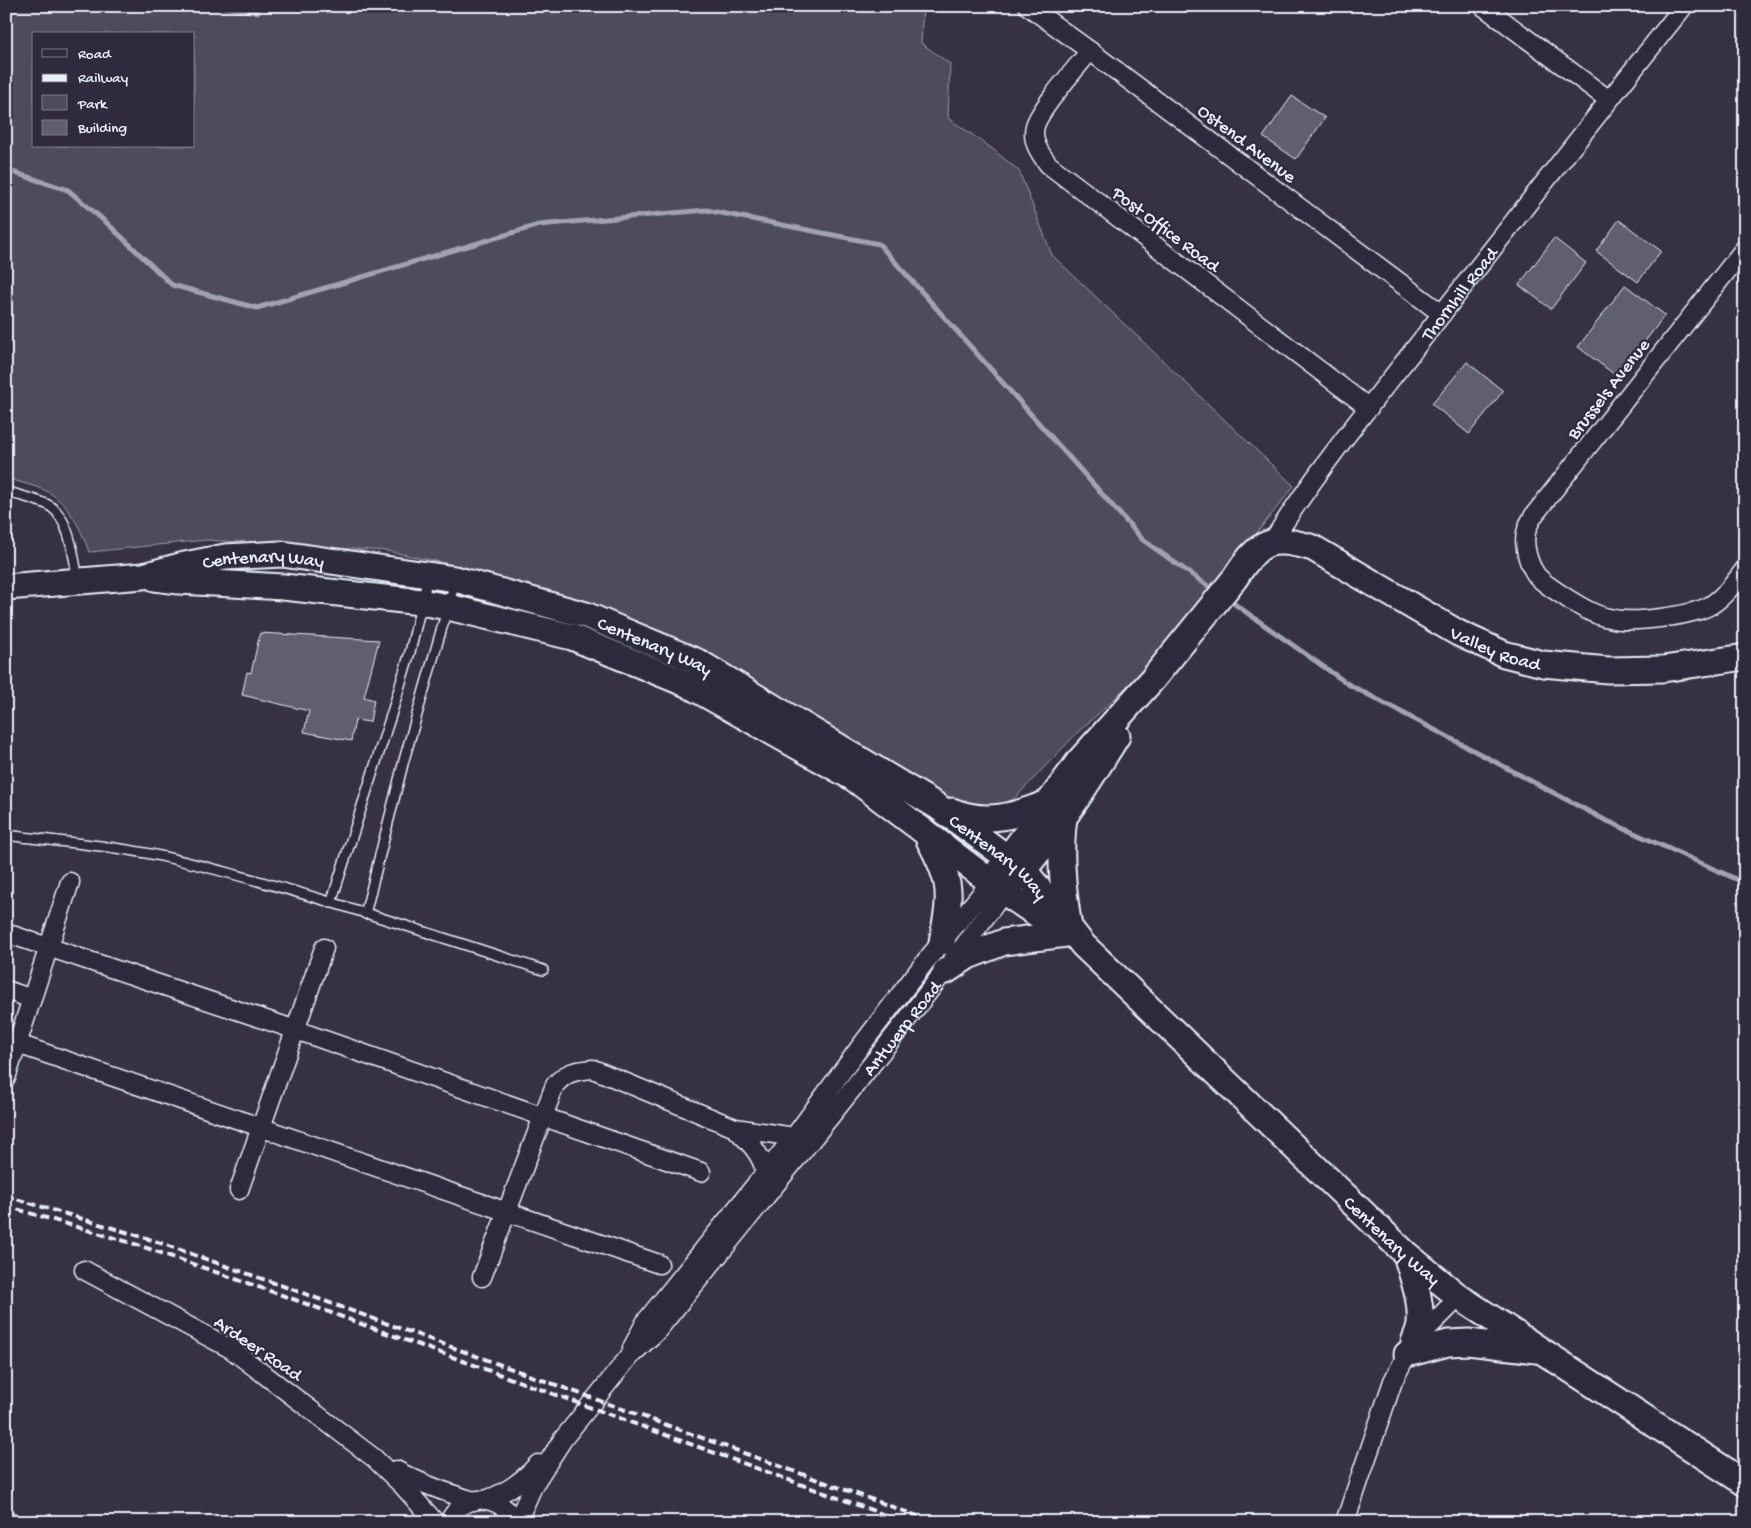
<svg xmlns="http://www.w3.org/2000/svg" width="1751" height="1528" font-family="'Gochi Hand',sans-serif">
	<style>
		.green { fill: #4d4b5c; stroke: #9a9eaa; fill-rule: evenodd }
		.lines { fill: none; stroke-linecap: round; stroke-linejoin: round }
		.stream { stroke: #a0a4af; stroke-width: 5 }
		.building { fill: #605e6e; stroke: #e8f1f8 }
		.lane-casing { stroke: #e8f1f8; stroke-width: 12 }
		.street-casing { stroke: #e8f1f8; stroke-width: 21 }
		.secondary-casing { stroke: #e8f1f8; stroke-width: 29 }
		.lane { stroke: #2f2a3d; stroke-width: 9 }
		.street { stroke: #2f2a3d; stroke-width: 18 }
		.secondary { stroke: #2f2a3d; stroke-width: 25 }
		.rail { stroke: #e8f1f8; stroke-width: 4; stroke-dasharray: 8 4; stroke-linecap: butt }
		.labels { text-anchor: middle; stroke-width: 4.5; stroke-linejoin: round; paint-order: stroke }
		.street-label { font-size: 19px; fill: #e8f1f8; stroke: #2f2a3d }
	</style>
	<rect width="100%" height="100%" fill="#363244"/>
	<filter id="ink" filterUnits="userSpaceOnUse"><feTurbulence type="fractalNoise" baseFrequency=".02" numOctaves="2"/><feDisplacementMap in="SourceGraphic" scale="10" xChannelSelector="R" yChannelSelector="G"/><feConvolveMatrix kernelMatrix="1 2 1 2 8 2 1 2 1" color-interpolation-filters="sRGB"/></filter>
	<g filter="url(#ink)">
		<path class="green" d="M 6,6 L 923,6 L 921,43 L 950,64 L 948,118 L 990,147 L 1019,171 L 1052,255 L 1294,486 L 1167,646 L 1110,703 L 1077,733 L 1015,798 C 993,811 984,806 959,803 L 671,635 L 621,615 L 561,594 L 468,568 L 387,551 L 206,540 L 89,552 C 82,530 67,500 44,490 C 32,485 19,482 6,478 ZM 34,34 L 194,34 L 194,146 L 34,146 Z"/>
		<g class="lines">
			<path class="stream" d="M 219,6 L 258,12
				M 6,170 L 68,190 L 108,224 L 172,285 L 257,308 L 539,225 L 706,210 L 879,244 L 1143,540 L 1215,591
				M 1226,598 L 1348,684 L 1603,819 L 1745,883"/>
		</g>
		<path class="building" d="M 1292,96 L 1325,118 L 1296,159 L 1263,137 Z
			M 1619,220 L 1661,251 L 1638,282 L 1596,251 Z
			M 1554,238 L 1586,263 L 1551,309 L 1519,285 Z
			M 1625,285 L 1665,315 L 1618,377 L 1578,347 Z
			M 1467,362 L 1503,391 L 1469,434 L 1432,404 Z
			M 260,633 L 379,640 L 364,697 L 374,700 L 370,722 L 355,720 L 351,741 L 304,732 L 309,711 L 242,695 L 247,672 L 251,673 Z"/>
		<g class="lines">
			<defs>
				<path id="lane" d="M 6,491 C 16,495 43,501 50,506 C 70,519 74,559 78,580
					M 6,835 C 62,842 120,846 174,859 C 299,889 421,931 543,970
					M 331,903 L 393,709 L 410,652 L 428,577
					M 365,914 L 404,760 L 455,582"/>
				<g id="street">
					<path d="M 1028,6 L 1090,51 L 1442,314"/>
					<path d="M 1483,6 L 1609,100"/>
					<path d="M 1090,51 C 1077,67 1040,108 1035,126 C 1031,141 1040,154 1049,165 L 1369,408"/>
					<path d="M 1745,248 L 1534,515 C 1532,519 1528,524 1527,529 C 1522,543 1528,564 1537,576 C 1545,585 1558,592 1568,599 C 1581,607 1594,615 1609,618 C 1631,624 1692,616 1711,605 C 1725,596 1735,582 1745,569"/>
					<path id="s1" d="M 1272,542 C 1320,465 1379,395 1434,324 C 1517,217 1600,111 1684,6"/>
					<path d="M 6,933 L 296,1030 L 701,1172"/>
					<path d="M 6,990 L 32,999"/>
					<path d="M 6,1040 L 659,1264"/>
					<path d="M 6,1078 L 70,882"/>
					<path d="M 735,1128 C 748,1141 761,1153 765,1171"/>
					<path d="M 239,1190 L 324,948"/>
					<path d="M 84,1270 L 231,1349 L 374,1458 L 403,1486 L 435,1522"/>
					<path d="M 482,1277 L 555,1085 C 567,1071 576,1071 593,1069 L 735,1128 L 794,1137"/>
					<path d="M 632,1348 L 646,1321 L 794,1137 L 860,1047 L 925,962 L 991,882"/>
					<path d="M 396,1470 C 421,1484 447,1493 474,1501"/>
					<path d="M 485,1500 C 507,1493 523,1481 538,1464"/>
					<path d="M 6,1520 L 11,1522"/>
					<path d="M 449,1522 C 463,1491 501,1494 516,1522"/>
					<path id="s2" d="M 517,1522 L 534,1484 L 563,1439 L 628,1358 L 657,1331 C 774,1186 893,1042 1004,892"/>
					<path d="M 1345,1522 L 1393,1381 L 1407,1354 L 1414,1342 L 1459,1297"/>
				</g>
				<g id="secondary">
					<path d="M 155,578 L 179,581 L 283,587 L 421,602 L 448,607 L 572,637 L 689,685 L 852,777 L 1004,892 L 1065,933"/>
					<path id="s3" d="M 6,587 L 143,576 L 180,566 L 225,557 L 282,554 L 455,579 L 586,615 L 698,662 L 937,806 L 1024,870 L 1083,945 L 1406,1254 L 1459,1297 L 1745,1483"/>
					<path d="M 952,811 C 987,825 1014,816 1048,803"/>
					<path d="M 1064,818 C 1059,852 1063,892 1069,927"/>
					<path d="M 929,840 C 953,883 951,895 942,942"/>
					<path id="s4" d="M 998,872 L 1080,760 L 1152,680 L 1235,578 C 1259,541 1270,535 1313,548 L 1458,633 L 1504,654 L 1543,664 L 1608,670 L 1663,669 L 1745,657"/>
					<path d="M 1013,882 C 1053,838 1086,786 1117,736"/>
					<path d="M 946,971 L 968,956 L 1004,942 L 1066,934"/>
					<path d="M 1406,1254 C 1412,1276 1422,1300 1420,1322 C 1420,1329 1416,1336 1414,1342"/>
					<path d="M 1407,1354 L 1448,1343 L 1468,1342 L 1536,1350"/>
				</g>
			</defs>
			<use href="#lane" class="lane-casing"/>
			<use href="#street" class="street-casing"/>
			<use href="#secondary" class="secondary-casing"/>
			<use href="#lane" class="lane"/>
			<use href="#street" class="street"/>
			<use href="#secondary" class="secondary"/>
			<path class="rail" d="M 6,1196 L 146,1238 L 297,1291 L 934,1522
				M 6,1206 L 138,1245 L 293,1299 L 904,1522"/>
		</g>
	</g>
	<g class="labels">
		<g class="street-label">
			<text transform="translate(1248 142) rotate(37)" y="7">Ostend Avenue</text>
			<text transform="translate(1167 228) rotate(37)" y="7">Post Office Road</text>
			<text dy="7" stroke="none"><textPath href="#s1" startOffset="311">Thornhill Road</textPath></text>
			<text transform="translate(1607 388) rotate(-52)" y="7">Brussels Avenue</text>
			<text dy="7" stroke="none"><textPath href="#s3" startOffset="260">Centenary Way</textPath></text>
			<text dy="7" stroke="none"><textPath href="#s4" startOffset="681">Valley Road</textPath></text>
			<text dy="7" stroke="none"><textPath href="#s3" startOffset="665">Centenary Way</textPath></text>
			<text dy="7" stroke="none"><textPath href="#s3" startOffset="1070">Centenary Way</textPath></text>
			<text dy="7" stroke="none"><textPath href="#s2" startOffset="628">Antwerp Road</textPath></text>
			<text dy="7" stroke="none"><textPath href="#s3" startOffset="1621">Centenary Way</textPath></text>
			<text transform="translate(259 1347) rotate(34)" y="7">Ardeer Road</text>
		</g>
	</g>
	<rect width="1751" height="1528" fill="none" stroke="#2f2a3d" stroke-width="25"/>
	<rect x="12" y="12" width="1726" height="1503" fill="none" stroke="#e8f1f8" stroke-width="2" filter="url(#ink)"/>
	<rect x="32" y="32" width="162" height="115" fill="#2f2a3d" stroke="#797a88"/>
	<rect x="42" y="49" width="25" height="8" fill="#2f2a3d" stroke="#797a88"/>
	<text x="78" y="58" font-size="15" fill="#e8f1f8">Road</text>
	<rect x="42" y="74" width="25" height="8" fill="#e8f1f8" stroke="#797a88"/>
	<text x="78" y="82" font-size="15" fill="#e8f1f8">Railway</text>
	<rect x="42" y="95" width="25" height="15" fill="#4d4b5c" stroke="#797a88"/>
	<text x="78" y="108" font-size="15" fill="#e8f1f8">Park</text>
	<rect x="42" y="120" width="25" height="15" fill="#605e6e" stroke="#797a88"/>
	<text x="78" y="132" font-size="15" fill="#e8f1f8">Building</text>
</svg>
